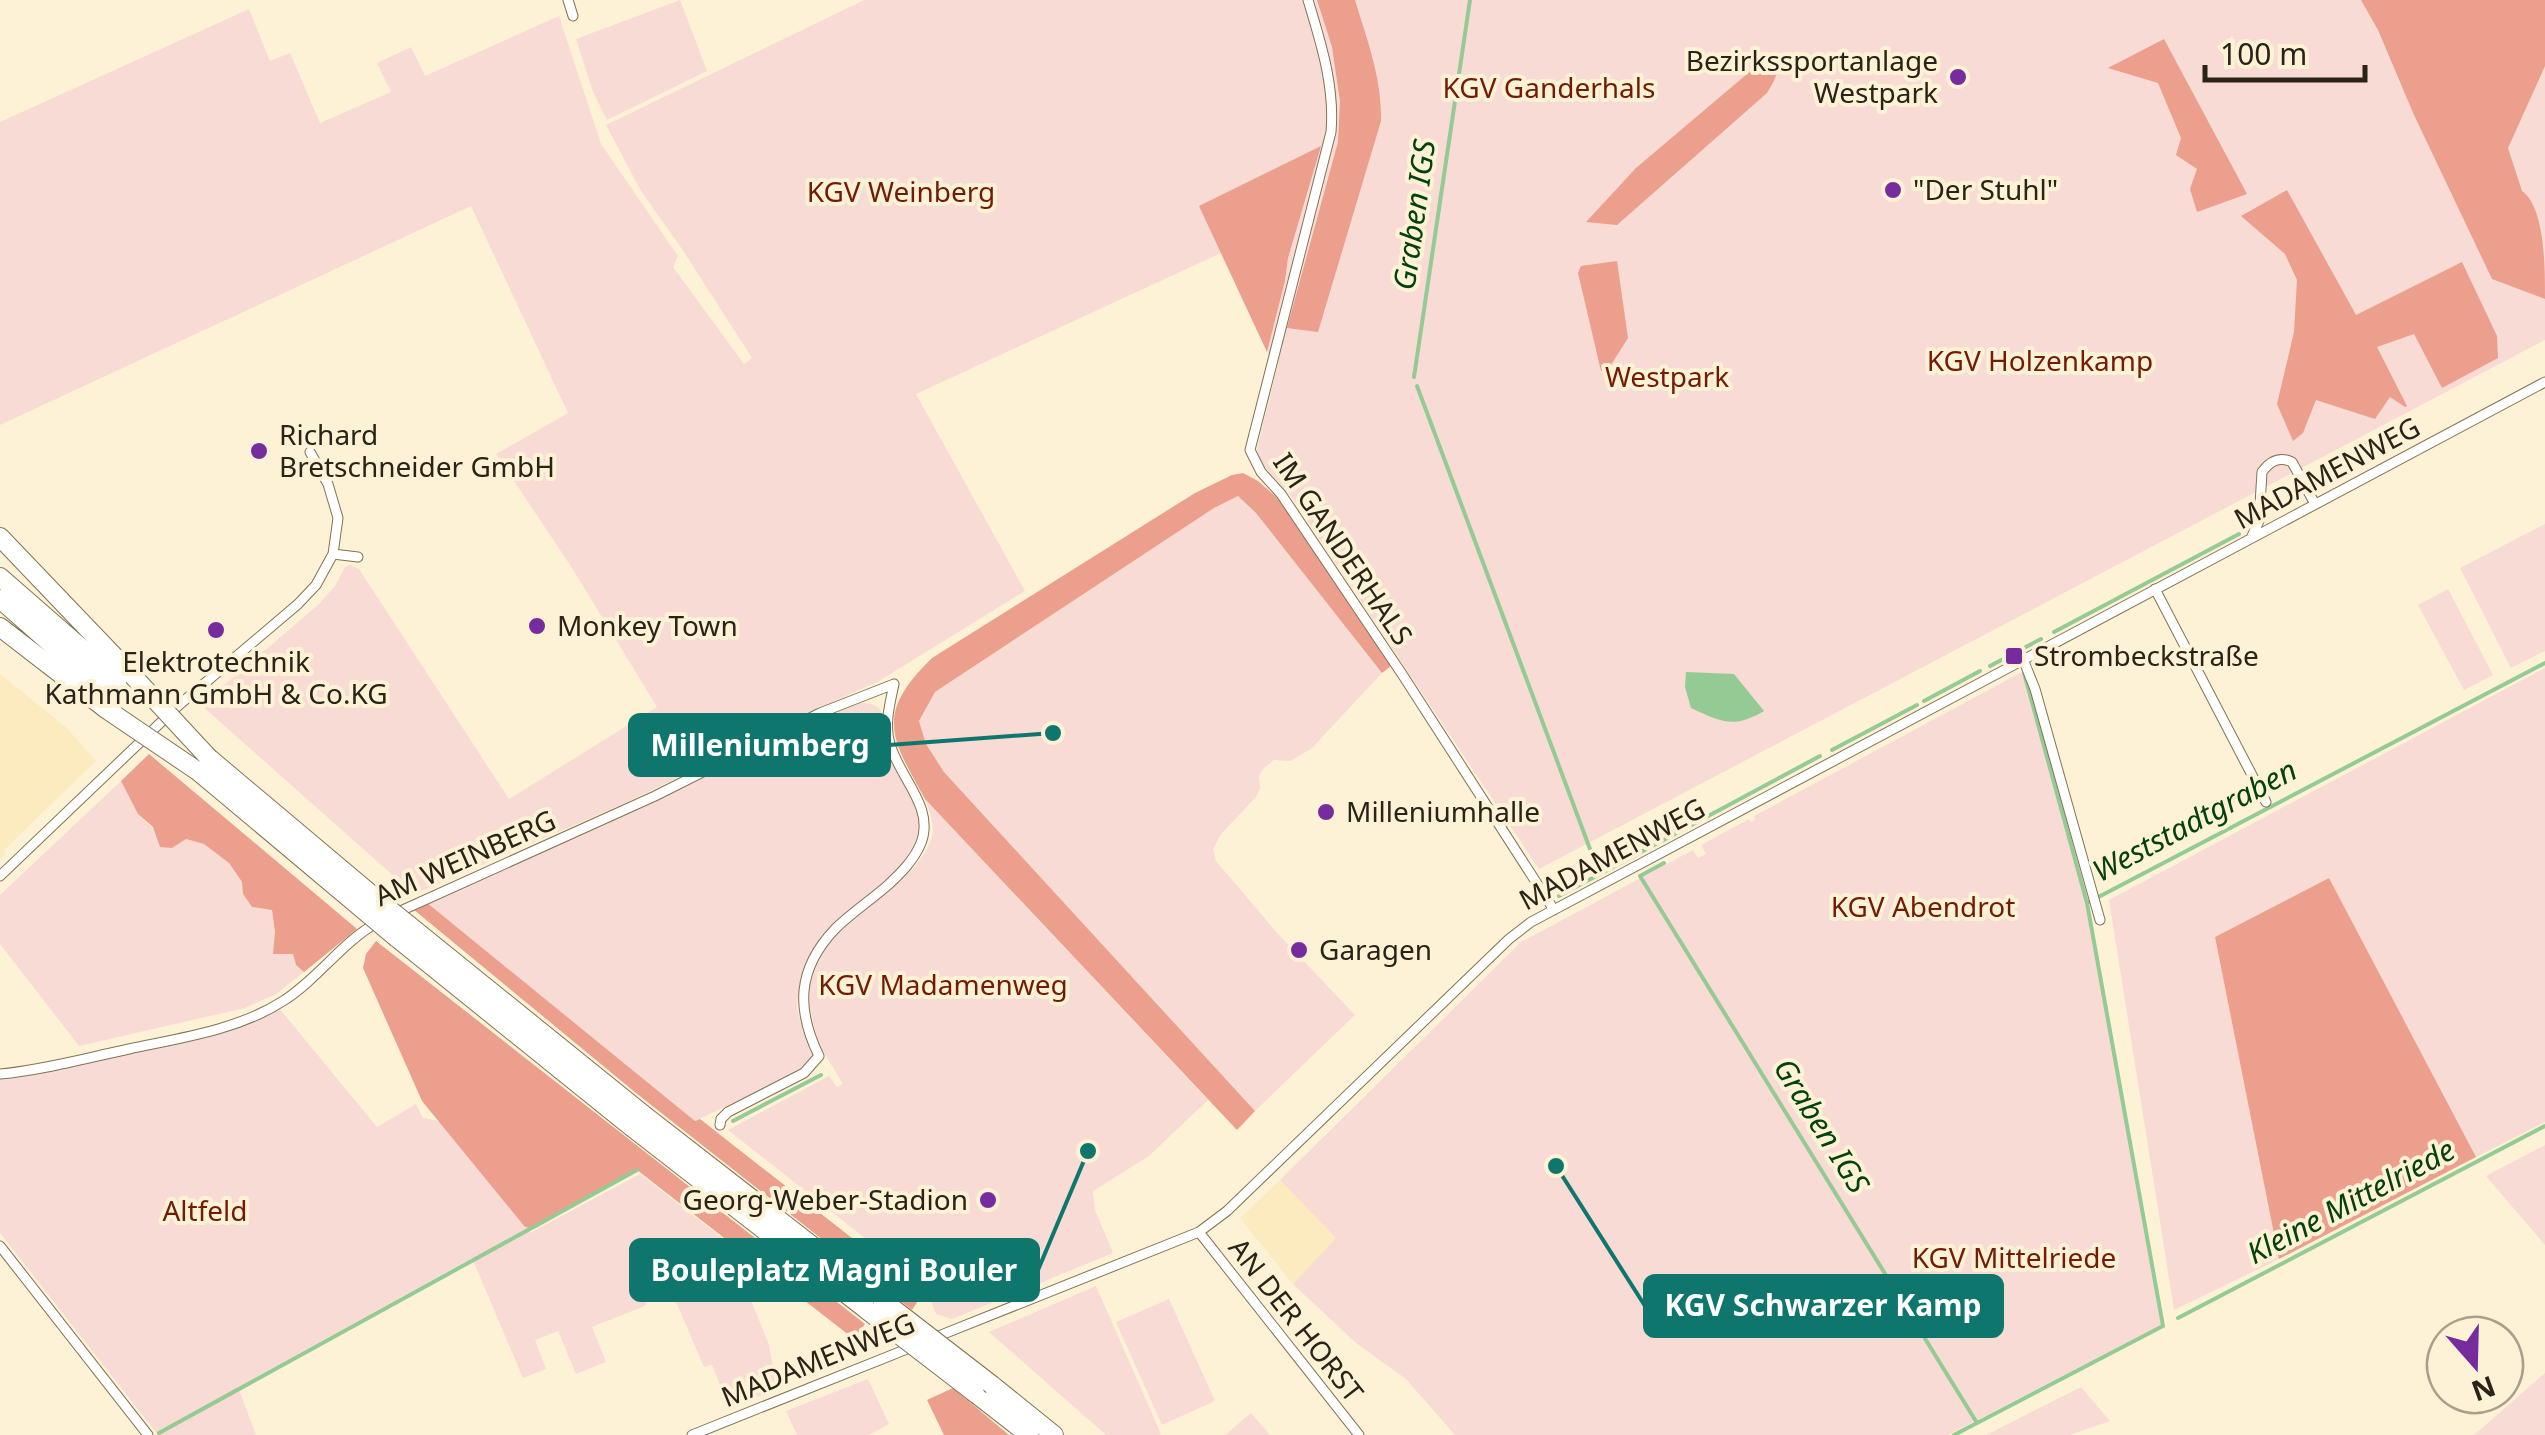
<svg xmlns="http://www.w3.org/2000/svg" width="2545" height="1435" font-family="'Noto Sans',sans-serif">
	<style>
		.built { fill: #fbebbf }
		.green { fill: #f8dbd4 }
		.forest { fill: #eb9f8c }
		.water { fill: #94ca94 }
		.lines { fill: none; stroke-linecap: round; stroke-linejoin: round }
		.stream { stroke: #94ca94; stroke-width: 4 }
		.street-casing { stroke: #817454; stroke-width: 11 }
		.highway-casing { stroke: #817454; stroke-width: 20 }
		.street { stroke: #fff; stroke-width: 9 }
		.highway { stroke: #fff; stroke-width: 18 }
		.highway-bridge-casing { stroke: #817454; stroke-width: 20; stroke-linecap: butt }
		.highway-bridge { stroke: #fff; stroke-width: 18 }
		.poi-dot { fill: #772c9e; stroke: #fdf2d6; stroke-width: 4 }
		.labels { text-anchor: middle; stroke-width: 8; stroke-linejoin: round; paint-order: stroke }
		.poi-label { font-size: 28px; fill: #292417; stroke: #fdf2d6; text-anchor: start }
		.park-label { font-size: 28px; fill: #731b05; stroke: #fdf2d6 }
		.street-label { font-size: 28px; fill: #292417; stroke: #fdf2d6 }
		.water-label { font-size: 30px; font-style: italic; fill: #04410d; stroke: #fdf2d6 }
		.leader { fill: none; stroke: #0f766e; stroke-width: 4 }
		.callout-dot { fill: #0f766e; stroke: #fdf2d6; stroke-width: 4 }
		.callout { fill: #0f766e; stroke: #0f766e; stroke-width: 4 }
		.callout-label { font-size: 30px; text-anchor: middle; font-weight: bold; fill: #fff }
	</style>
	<rect width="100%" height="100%" fill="#fdf2d6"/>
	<path class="built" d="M 0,674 L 67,728 L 96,761 L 5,849 L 5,854 L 0,859 Z
		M 1280,1180 L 1337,1238 L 1293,1284 L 1240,1218 Z"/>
	<path class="green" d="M 680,0 L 707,71 L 607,120 L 593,92 L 576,39 Z
		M 864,0 L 2545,0 L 2545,340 L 1539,869 L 1289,493 L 1260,462 L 1257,449 L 1278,364 L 1267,352 L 1285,281 L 1288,258 L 1319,147 L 1200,206 L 1221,253 L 916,394 L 1025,591 L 879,681 L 784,724 L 774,720 L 738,738 L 734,750 L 621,805 L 414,894 L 201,705 L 319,604 L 335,586 L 345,567 L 350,565 L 359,569 L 509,799 L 657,707 L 572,568 L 496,454 L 568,413 L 471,206 L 0,425 L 0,122 L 249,9 L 270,61 L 290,53 L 320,123 L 391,92 L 377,63 L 411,47 L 425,76 L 559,16 L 601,144 L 678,256 L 673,267 L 744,364 L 752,358 L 682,249 L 641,191 L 606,125 Z
		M 1238,496 L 1256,513 L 1382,673 L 1311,749 L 1290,761 L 1274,760 L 1264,768 L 1259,776 L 1260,788 L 1256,797 L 1221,834 L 1213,849 L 1216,861 L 1279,935 L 1355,1015 L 1255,1111 L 944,772 L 926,744 L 919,721 L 935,692 L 1214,508 Z
		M 2545,524 L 2545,651 L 2511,668 L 2460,568 Z
		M 2448,589 L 2493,675 L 2464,690 L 2418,605 Z
		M 2545,668 L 2545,1122 L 2476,1157 L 2329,878 L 2215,937 L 2279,1259 L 2174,1310 L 2109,900 Z
		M 2022,672 L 2092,923 L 2161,1325 L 1948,1435 L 1455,1435 L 1406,1379 L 1356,1343 L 1293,1284 L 1336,1238 L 1280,1180 L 1521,942 L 1693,850 L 1698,858 L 1706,854 L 1701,845 L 1749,819 L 1751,822 L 1755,820 L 1754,816 Z
		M 861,703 C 888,702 883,722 885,741 C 889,772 921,794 919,826 C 918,847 902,864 888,878 C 856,908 816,930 803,974 C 800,987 796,1000 798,1012 C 800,1027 809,1042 815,1055 L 795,1074 L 695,1121 L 426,902 L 604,825 L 800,727 Z
		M 121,781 L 138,814 L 172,848 L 186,839 L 204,844 L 229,863 L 242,883 L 243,894 L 252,907 L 272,910 L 275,932 L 273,954 L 293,954 L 296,965 L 304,972 L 276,994 L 245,1008 L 79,1046 L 0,944 L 0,895 Z
		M 925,799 L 1208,1100 L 1149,1156 L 1093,1191 L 1095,1210 L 1113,1253 L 952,1319 L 936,1314 L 918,1269 L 909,1273 L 728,1130 L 829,1076 L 837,1087 L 843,1084 C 829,1060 810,1035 808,1007 C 799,921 912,903 932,836 C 935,824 929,810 925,799 Z
		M 279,1008 L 377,1127 L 416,1104 L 423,1118 L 439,1121 L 530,1233 L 640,1174 L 721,1237 L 724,1254 L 738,1268 L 769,1345 L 777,1390 L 729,1407 L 712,1365 L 704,1367 L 661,1267 L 636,1277 L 647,1305 L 592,1327 L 606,1362 L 576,1374 L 558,1331 L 535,1340 L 546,1369 L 523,1378 L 472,1258 L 238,1387 L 256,1435 L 158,1435 L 0,1233 L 0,1078 L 19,1077 L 138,1051 Z
		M 2545,1145 L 2545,1245 L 2486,1176 Z
		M 1096,1286 L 1161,1434 L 1159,1435 L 1106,1435 L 989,1332 Z
		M 1169,1299 L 1215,1401 L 1162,1425 L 1116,1322 Z
		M 2545,1373 L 2545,1435 L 2474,1435 Z
		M 868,1379 L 889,1424 L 869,1435 L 797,1435 L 786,1411 Z
		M 2081,1387 L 2110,1421 L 2070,1435 L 1986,1435 Z
		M 1251,1413 L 1270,1435 L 1225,1435 Z"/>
	<path class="forest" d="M 1317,0 L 1355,0 C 1367,40 1382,78 1381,121 L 1318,332 L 1287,328 L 1338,142 L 1340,101 L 1332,47 Z
		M 2361,0 L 2545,0 L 2545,66 L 2508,148 L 2522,191 C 2545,207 2545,267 2545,299 L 2492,279 L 2414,115 L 2378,30 Z
		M 2164,39 L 2247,194 L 2197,212 L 2190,189 L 2197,169 L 2176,155 L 2181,138 L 2158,83 L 2108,68 Z
		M 1773,52 C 1782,68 1776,78 1767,93 L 1617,225 L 1586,222 L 1636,168 Z
		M 1321,146 L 1288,258 L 1285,281 L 1267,352 L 1199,206 Z
		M 2287,190 L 2356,315 L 2462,262 L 2497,336 L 2498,358 L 2442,388 L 2414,334 L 2377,347 L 2407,406 L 2405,407 L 2390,397 L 2375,419 L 2316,400 L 2303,433 L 2293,441 L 2277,404 L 2294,332 L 2297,280 L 2285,254 L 2241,216 Z
		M 1617,261 L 1628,338 L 1609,368 L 1601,371 L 1578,273 L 1581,266 Z
		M 1243,473 L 1258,481 L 1283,503 L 1391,666 L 1382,673 L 1256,513 L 1238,496 L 1214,508 L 935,692 L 919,721 L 926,744 L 944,772 L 1255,1111 L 1237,1130 L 925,799 C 890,736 875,714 932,658 L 1195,493 L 1232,475 Z
		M 149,754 L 357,929 L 304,972 L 296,965 L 293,954 L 273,954 L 275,932 L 272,910 L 252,907 L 243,894 L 242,882 L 229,863 L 204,844 L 186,839 L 172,848 L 160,847 L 153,827 L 138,814 L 121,781 Z
		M 2329,878 L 2476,1157 L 2279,1259 L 2215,937 Z
		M 426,902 L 695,1121 L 700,1119 L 908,1282 L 919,1299 L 912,1310 L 636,1093 L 413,909 Z
		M 376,941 L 865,1324 L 854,1339 L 637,1170 L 534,1229 L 525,1227 L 422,1101 L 363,968 L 366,954 Z
		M 953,1388 L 1009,1435 L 944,1435 L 927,1400 Z"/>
	<path class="water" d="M 1686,672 L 1734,674 L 1764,711 C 1733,729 1722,722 1691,708 L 1685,687 Z"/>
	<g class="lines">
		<path class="stream" d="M 1414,377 L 1470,0
			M 1417,386 L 1590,849
			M 2054,632 L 2239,534
			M 1990,666 L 2041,639
			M 2024,673 L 2087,903
			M 1924,701 L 1980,671
			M 1832,750 L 1917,705
			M 1664,863 L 1640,876 L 1977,1423
			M 1559,896 L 1820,756
			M 733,1121 L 821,1075
			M 2178,1318 L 2545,1126
			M 2163,1326 L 2087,903 L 2545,663
			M 159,1433 L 637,1170
			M 1954,1435 L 2161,1327"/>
		<defs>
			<path id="street" d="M 568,0 L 573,16
				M 1308,0 C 1321,43 1335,87 1331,132 L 1250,450 L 1261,472 L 1281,494 L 1402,674 L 1554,910
				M 2252,536 L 2259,521 L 2262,472 C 2270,461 2279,456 2292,462 L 2315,504
				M 333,554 L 358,557
				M 2155,589 L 2266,802
				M 2023,659 L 2035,689 L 2100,920
				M 0,876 L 179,705 L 298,604 L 316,585 L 333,554 L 338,518 L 328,484 L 310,452
				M 396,913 L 655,796 L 820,713 L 894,684
				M 0,1074 C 43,1070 86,1058 129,1049 C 180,1038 238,1030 283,1001 C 318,979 342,942 378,922
				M 720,1125 L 721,1119 L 728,1112 L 804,1073 L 819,1056 C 796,1009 797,969 835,929 C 851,913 871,900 888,885 C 901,873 914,860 921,843 C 935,807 899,777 890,744 C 884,725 890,703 894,684
				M 1199,1232 L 1359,1435
				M 0,1246 L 148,1435
				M 931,1339 L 1199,1232 L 1227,1211 L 1509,939 L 1531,922 L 2545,382
				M 692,1435 L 912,1347"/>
			<path id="highway" d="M 0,537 L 133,676
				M 0,577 L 126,687
				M 0,599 L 115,700
				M 0,627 L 106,709
				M 209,758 L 379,901
				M 199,772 L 366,912
				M 410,926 L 644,1115 L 882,1300
				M 397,938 L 629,1125 L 867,1310
				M 992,1385 L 1054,1435
				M 975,1393 L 1029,1435"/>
		</defs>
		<use href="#street" class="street-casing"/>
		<use href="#highway" class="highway-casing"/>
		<use href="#street" class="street"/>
		<use href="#highway" class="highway"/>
		<defs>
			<path id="highway-bridge" d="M 133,676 L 209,758
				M 106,709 L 199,772
				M 379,901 L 410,926
				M 366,912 L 397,938
				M 882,1300 L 992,1385
				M 867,1310 L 975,1393"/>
		</defs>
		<use href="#highway-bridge" class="highway-bridge-casing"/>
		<use href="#highway-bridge" class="highway-bridge"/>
	</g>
	<g class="poi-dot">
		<circle cx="1958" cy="77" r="10"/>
		<circle cx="1893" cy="190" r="10"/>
		<circle cx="259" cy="451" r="10"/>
		<circle cx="537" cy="626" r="10"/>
		<circle cx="216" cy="630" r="10"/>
		<rect x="2004" y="646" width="20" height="20" rx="5"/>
		<circle cx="1326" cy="812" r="10"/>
		<circle cx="1299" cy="950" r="10"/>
		<circle cx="988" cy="1200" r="10"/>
	</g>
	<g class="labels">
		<g class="poi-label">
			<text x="1938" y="71" text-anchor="end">Bezirkssportanlage<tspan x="1938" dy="32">Westpark</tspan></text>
			<text x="1913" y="200">"Der Stuhl"</text>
			<text x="279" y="445">Richard<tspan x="279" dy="32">Bretschneider GmbH</tspan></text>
			<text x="557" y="636">Monkey Town</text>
			<text x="2034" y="666">Strombeckstraße</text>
			<text x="216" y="672" text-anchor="middle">Elektrotechnik<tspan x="216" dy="32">Kathmann GmbH &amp; Co.KG</tspan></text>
			<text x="1346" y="822">Milleniumhalle</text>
			<text x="1319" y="960">Garagen</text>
			<text x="968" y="1210" text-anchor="end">Georg-Weber-Stadion</text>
		</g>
		<g class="park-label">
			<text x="1549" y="98">KGV Ganderhals</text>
			<text x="901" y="202">KGV Weinberg</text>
			<text x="2040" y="371">KGV Holzenkamp</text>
			<text x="1667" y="387">Westpark</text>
			<text x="1923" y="917">KGV Abendrot</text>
			<text x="943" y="995">KGV Madamenweg</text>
			<text x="205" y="1221">Altfeld</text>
			<text x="2014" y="1268">KGV Mittelriede</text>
		</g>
		<g class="street-label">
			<text transform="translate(2327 473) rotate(-28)" y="10">MADAMENWEG</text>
			<text transform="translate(1343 549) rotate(56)" y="10">IM GANDERHALS</text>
			<text transform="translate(1612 854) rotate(-28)" y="10">MADAMENWEG</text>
			<text transform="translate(465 858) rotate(-24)" y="10">AM WEINBERG</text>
			<text transform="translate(1296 1320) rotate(52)" y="10">AN DER HORST</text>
			<text transform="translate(818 1360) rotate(-22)" y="10">MADAMENWEG</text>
		</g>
		<g class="water-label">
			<text transform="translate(1415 215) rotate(-82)" y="10">Graben IGS</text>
			<text transform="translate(2195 821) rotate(-28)" y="10">Weststadtgraben</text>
			<text transform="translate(1821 1126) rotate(58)" y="10">Graben IGS</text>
			<text transform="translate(2351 1202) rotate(-28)" y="10">Kleine Mittelriede</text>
		</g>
	</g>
	<path class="leader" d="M1053 733L889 745M1088 1151L1038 1270M1556 1166L1645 1306"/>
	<g class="callout-dot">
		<circle cx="1053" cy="733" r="10"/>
		<circle cx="1088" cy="1151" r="10"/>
		<circle cx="1556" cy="1166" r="10"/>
	</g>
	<g class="callout">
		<rect x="630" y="715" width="259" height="60" rx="10"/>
		<rect x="631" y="1240" width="407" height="60" rx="10"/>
		<rect x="1645" y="1276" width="357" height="60" rx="10"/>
	</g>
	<g class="callout-label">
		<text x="760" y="756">Milleniumberg</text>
		<text x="834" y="1281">Bouleplatz Magni Bouler</text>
		<text x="1823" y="1316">KGV Schwarzer Kamp</text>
	</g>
	<g transform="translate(2475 1365) rotate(160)"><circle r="48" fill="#fdf2d6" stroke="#a8a08a" stroke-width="2.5"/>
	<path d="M0-8L18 38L0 25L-18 38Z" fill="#772c9e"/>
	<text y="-15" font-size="28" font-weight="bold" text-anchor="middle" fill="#292417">N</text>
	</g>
	<path d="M2205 65v15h160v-15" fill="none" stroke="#292417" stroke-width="5"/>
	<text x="2220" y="65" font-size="30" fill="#292417" stroke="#fdf2d6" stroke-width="8" paint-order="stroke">100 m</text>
</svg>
